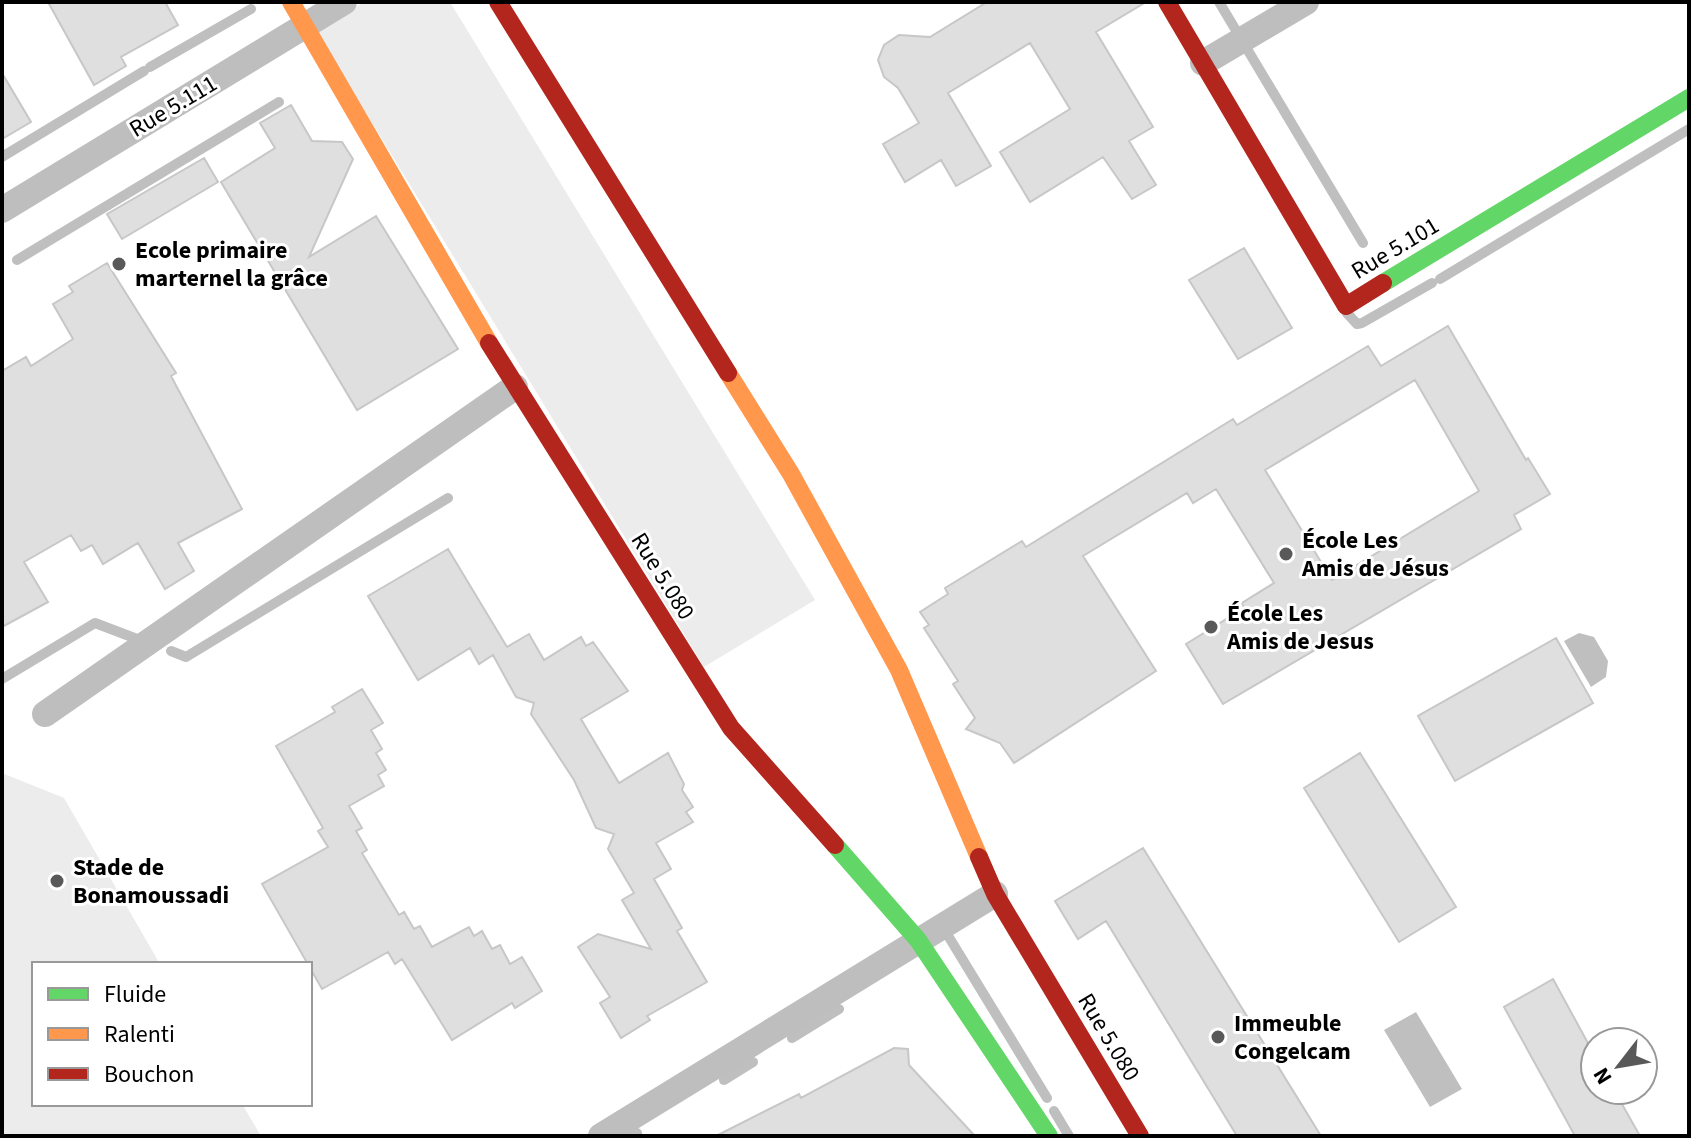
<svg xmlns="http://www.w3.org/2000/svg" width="1691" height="1138" font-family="'Source Sans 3',sans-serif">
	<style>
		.green { fill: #ececec }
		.water { fill: #bfbfbf }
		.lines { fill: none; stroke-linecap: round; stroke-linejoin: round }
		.stream { stroke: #bfbfbf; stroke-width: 10 }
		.building { fill: #dfdfdf; stroke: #c7c7c7; stroke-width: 2; fill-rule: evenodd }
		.street { stroke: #bebebe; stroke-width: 26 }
		.fast { stroke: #63d668; stroke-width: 18 }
		.slow { stroke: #ff974d; stroke-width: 18 }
		.jam { stroke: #b3261e; stroke-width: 18 }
		.poi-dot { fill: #595959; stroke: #fff; stroke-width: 3 }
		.labels { text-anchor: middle; stroke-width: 6; stroke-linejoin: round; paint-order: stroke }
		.street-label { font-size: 24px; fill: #000; stroke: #fff }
		.poi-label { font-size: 24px; font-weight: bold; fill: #000; stroke: #fff; text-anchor: start }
	</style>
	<rect width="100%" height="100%" fill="#fff"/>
	<path class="green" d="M 364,2 L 450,2 L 815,600 L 704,667 L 316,31 Z
		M 2,773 L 64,798 L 160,964 L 34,964 L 34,1104 L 242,1104 L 261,1136 L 2,1136 Z"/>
	<path class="water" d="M 1579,633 L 1594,637 L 1608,661 L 1606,677 L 1591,687 L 1564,641 Z
		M 1416,1012 L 1462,1089 L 1430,1107 L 1384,1030 Z"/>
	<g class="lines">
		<path class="stream" d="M 1219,2 L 1363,243
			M 150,67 L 251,9
			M 2,157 L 144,71
			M 17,260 L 279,102
			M 1440,279 L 1689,129
			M 1346,312 L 1357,324 L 1362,323 L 1432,283
			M 171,651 L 186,657 L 448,498
			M 2,679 L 95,623 L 145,642
			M 947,934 L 1047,1098
			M 792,1038 L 839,1009
			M 724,1080 L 753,1062
			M 1054,1111 L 1069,1136
			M 633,1136 L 637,1133"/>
	</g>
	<path class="building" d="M 48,2 L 165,2 L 178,25 L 121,57 L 126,66 L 94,85 Z
		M 987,2 L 1146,2 L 1096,32 L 1153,127 L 1129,141 L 1156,185 L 1132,199 L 1103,157 L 1030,202 L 1000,152 L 1070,109 L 1030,43 L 948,93 L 991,166 L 956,186 L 941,160 L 905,182 L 883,144 L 919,123 L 898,88 L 884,77 L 878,60 L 884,45 L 899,35 L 930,37 Z
		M 2,73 L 31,122 L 2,139 Z
		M 291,105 L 312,141 L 342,142 L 353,159 L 309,257 L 376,216 L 458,349 L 357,410 L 221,182 L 275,148 L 260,123 Z
		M 204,158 L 218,182 L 122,239 L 107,214 Z
		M 1244,248 L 1292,328 L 1238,359 L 1189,280 Z
		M 107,263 L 176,373 L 171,376 L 242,509 L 178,543 L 194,571 L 165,589 L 138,543 L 103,564 L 92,545 L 81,551 L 71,535 L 24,562 L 48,602 L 2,627 L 2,371 L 26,357 L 31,366 L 73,339 L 53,304 L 73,292 L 69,286 Z
		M 1448,326 L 1526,460 L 1528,458 L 1550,494 L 1514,515 L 1521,529 L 1223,704 L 1186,644 L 1244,608 L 1242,603 L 1274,583 L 1216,489 L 1193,503 L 1187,493 L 1083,556 L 1156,671 L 1014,763 L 1000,743 L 966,729 L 975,718 L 953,684 L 958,681 L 924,628 L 929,625 L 920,612 L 948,594 L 945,588 L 1022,541 L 1026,547 L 1233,419 L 1237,425 L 1368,346 L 1381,366 ZM 1415,380 L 1479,491 L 1332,580 L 1265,470 Z
		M 448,549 L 507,647 L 529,634 L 544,660 L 581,637 L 586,646 L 593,642 L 628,691 L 581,719 L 619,783 L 668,753 L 684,784 L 682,790 L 693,807 L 686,812 L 693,822 L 656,843 L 671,869 L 654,879 L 682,928 L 677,931 L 707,982 L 647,1016 L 650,1020 L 621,1038 L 600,1003 L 610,997 L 578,947 L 598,934 L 651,949 L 622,900 L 634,893 L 608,849 L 614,834 L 596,828 L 574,780 L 531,714 L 534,703 L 516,697 L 493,655 L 479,664 L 470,648 L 418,680 L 368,596 Z
		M 1556,638 L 1593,703 L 1455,781 L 1418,716 Z
		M 362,689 L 383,723 L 371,730 L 382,749 L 376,753 L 386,770 L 378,775 L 384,786 L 349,806 L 362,828 L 356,831 L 367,850 L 362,853 L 399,915 L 404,912 L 414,929 L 420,926 L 432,947 L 469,927 L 474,936 L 482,931 L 492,949 L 500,945 L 510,964 L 522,957 L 542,991 L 515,1008 L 512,1003 L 452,1040 L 402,959 L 395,964 L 388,952 L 322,989 L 262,884 L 328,847 L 318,831 L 323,828 L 276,746 L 335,712 L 332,707 Z
		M 1360,753 L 1456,907 L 1399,942 L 1304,788 Z
		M 1143,848 L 1321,1136 L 1237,1136 L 1106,921 L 1078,939 L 1055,901 Z
		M 1553,979 L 1595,1056 L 1595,1090 L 1614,1090 L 1640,1136 L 1575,1136 L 1504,1007 Z
		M 894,1048 L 908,1049 L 909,1065 L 975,1136 L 716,1136 L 799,1094 L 801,1098 Z"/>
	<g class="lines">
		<path class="street" d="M 1203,63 L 1306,2
			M 2,210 L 344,2
			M 45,714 L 515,387
			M 601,1136 L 995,894"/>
		<path class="fast" d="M 1383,283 L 1689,98
			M 835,845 L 918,940 L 1049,1136"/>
		<path class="slow" d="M 291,2 L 489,343
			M 728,373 L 791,474 L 899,670 L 979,857"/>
		<path class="jam" d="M 498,2 L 728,373
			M 1167,2 L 1346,306 L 1383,283
			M 489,343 L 731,728 L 835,845
			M 979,857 L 995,894 L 1140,1136"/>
	</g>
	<g class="poi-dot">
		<circle cx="119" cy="264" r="8"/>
		<circle cx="1286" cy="554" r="8"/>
		<circle cx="1211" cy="627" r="8"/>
		<circle cx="57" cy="881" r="8"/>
		<circle cx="1218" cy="1037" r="8"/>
	</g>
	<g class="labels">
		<g class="street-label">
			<text transform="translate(173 106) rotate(-31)" y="8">Rue 5.111</text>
			<text transform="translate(1395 248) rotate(-31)" y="8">Rue 5.101</text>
			<text transform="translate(663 576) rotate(58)" y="8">Rue 5.080</text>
			<text transform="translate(1109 1037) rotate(59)" y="8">Rue 5.080</text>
		</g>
		<g class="poi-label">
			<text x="135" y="258">Ecole primaire<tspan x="135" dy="28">marternel la grâce</tspan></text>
			<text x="1302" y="548">École Les<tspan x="1302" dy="28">Amis de Jésus</tspan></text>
			<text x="1227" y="621">École Les<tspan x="1227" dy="28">Amis de Jesus</tspan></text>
			<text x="73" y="875">Stade de<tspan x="73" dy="28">Bonamoussadi</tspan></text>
			<text x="1234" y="1031">Immeuble<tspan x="1234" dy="28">Congelcam</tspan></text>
		</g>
	</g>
	<rect width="1691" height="1138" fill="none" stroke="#000000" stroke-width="8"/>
	<rect x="32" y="962" width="280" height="144" fill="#ffffff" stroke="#999999" stroke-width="2"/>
	<rect x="48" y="988" width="40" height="12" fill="#63d668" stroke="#999999" stroke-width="2"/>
	<text x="104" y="1002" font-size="24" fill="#000000">Fluide</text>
	<rect x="48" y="1028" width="40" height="12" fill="#ff974d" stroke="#999999" stroke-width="2"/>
	<text x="104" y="1042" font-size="24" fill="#000000">Ralenti</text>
	<rect x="48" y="1068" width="40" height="12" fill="#b3261e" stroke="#999999" stroke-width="2"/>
	<text x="104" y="1082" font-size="24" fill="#000000">Bouchon</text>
	<g transform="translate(1619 1066) rotate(239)"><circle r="38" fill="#ffffff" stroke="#999999" stroke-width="2"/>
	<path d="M0-6L14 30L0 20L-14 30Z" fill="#595959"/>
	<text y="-12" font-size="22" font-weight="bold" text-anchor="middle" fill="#000000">N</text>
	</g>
</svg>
